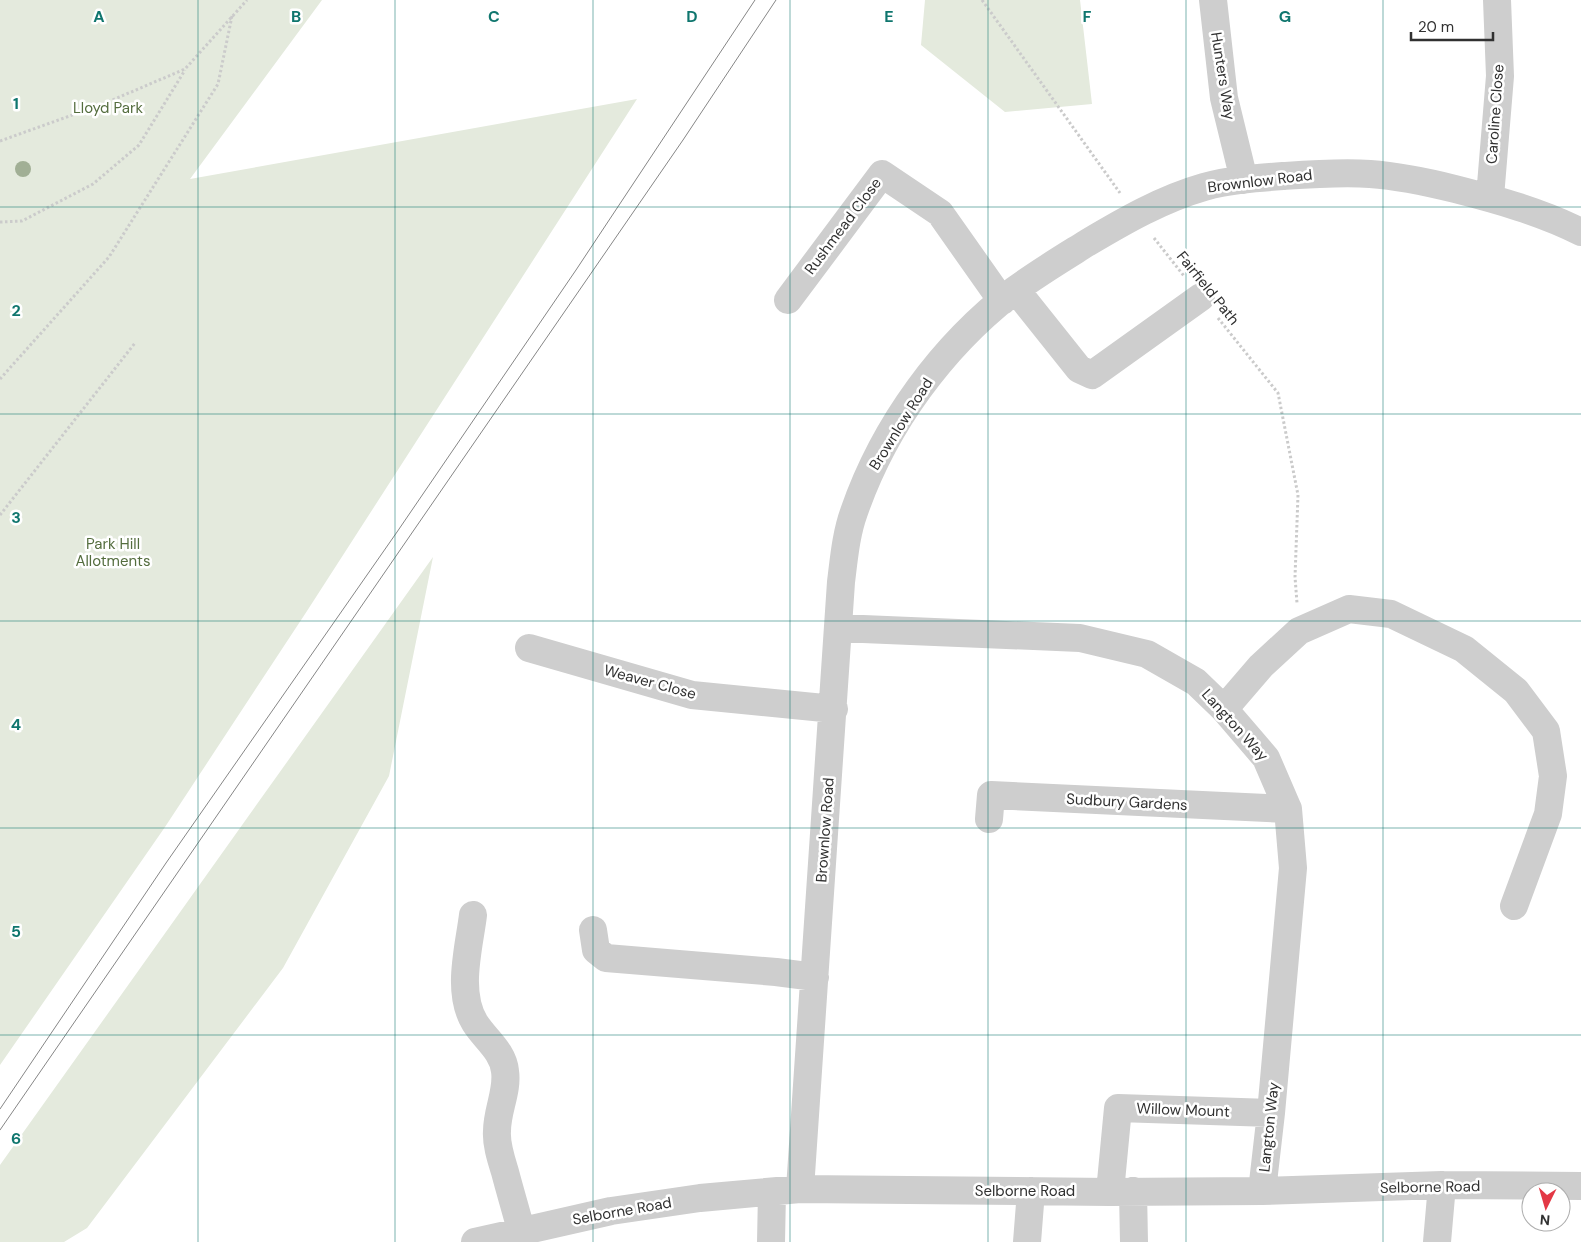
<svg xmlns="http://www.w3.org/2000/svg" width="1581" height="1242" font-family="'DM Sans',sans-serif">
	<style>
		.green { fill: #e4eadd }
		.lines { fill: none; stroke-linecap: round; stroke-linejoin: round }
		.path { stroke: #cbcbcb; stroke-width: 3; stroke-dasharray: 2.5 2.5; stroke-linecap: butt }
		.minor { stroke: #cecece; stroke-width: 28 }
		.tram { stroke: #868686; stroke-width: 1 }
		.tree { fill: #a1af95 }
		.grid { fill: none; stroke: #0f766e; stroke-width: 1; stroke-opacity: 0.55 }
		.labels { text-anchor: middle; stroke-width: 5; stroke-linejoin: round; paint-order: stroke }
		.street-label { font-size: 15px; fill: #313131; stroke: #fff }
		.park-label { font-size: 15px; fill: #546d3e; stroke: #fff }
		.grid-label { font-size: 16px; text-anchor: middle; font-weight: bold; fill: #0f766e; stroke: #fff; stroke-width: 5; stroke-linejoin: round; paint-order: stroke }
	</style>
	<rect width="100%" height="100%" fill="#fff"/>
	<path class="green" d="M 0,0 L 322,0 L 190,179 L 637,99 L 307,611 L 165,827 L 0,1065 Z
		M 925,0 L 1080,0 L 1092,104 L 1005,112 L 921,45 Z
		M 433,557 L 389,776 L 283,968 L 87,1228 L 64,1242 L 0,1242 L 0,1165 Z"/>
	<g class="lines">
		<path class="path" d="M 982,0 L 1120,193
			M 0,141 L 103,104 L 185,69 L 247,0
			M 0,222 L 22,221 L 93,184 L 139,145 L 185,70
			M 1154,238 L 1184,276
			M 1218,318 L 1278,393 L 1298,495 L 1295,577 L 1297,603
			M 0,379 L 109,257 L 218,84 L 232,16
			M 0,515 L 135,343"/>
		<path class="minor" d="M 1213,0 L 1224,98 L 1244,180
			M 1490,197 L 1500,76 L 1497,0
			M 1016,290 L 1079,369 L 1092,375 L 1201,297
			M 788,300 L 882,174 L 940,213 L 1002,301
			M 839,628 L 1080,638 L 1147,654 L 1196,682 L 1224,709 L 1266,758 L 1288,809 L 1293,868 L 1271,1113 L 1262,1191
			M 529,648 L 692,695 L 834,709
			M 1224,709 L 1261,666 L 1299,631 L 1349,609 L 1391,614 L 1464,649 L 1516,691 L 1546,731 L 1553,776 L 1548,814 L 1514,906
			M 989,819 L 991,795 L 1288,809
			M 473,915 C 469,948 456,992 475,1023 C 485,1039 503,1051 505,1071 C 508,1091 497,1110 497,1131 C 496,1144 501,1159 505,1172 C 510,1191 516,1211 521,1230
			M 593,930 L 596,950 L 606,958 L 776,972 L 815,977
			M 800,1189 L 841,582 C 844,558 846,534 854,512 C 884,425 943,345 1015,290 C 1038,273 1063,258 1087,243 C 1124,221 1162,199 1204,187 C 1229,180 1257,178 1284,176 C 1313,174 1341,172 1370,174 C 1398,176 1427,182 1455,189 C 1498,200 1541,212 1581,232
			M 1133,1191 L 1134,1242
			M 1110,1192 L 1118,1108 L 1271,1113
			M 475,1242 L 611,1211 L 700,1198 L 800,1189 L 1110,1192 L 1262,1191 L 1442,1185 L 1581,1186
			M 771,1242 L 772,1192
			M 1027,1242 L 1031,1191
			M 1437,1242 L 1442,1185"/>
		<path class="tram" d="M 0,1109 L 166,863 L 397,532 L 576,270 L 755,0
			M 0,1130 L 683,140 L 776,0"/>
	</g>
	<circle class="tree" cx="23" cy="169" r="8"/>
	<path class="grid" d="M 198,0 L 198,1242M 395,0 L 395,1242M 593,0 L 593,1242M 790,0 L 790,1242M 988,0 L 988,1242M 1186,0 L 1186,1242M 1383,0 L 1383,1242M 0,207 L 1581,207M 0,414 L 1581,414M 0,621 L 1581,621M 0,828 L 1581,828M 0,1035 L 1581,1035"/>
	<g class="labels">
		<g class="street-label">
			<text transform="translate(1223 76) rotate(81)" y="5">Hunters Way</text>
			<text transform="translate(1495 114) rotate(-86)" y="5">Caroline Close</text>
			<text transform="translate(1260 181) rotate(-7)" y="5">Brownlow Road</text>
			<text transform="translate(843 226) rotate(-53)" y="5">Rushmead Close</text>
			<text transform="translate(1208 288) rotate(51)" y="5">Fairfield Path</text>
			<text transform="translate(901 424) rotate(-58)" y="5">Brownlow Road</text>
			<text transform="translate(650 682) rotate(15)" y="5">Weaver Close</text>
			<text transform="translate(1235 725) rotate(48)" y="5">Langton Way</text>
			<text transform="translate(1127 802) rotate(3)" y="5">Sudbury Gardens</text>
			<text transform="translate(825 830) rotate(-86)" y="5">Brownlow Road</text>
			<text transform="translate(1183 1110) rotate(2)" y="5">Willow Mount</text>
			<text transform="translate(1269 1127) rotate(-84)" y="5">Langton Way</text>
			<text transform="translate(1430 1187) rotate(-1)" y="5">Selborne Road</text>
			<text x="1025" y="1196">Selborne Road</text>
			<text transform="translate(622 1211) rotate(-10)" y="5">Selborne Road</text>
		</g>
		<g class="park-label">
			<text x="108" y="113">Lloyd Park</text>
			<text x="113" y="549">Park Hill<tspan x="113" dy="17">Allotments</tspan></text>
		</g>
	</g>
	<g class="grid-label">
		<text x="99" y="22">A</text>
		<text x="296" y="22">B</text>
		<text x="494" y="22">C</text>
		<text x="692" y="22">D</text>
		<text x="889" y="22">E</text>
		<text x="1087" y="22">F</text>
		<text x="1285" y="22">G</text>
		<text x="16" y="109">1</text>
		<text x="16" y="316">2</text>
		<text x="16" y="523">3</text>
		<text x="16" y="730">4</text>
		<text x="16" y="937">5</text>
		<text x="16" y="1144">6</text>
	</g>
	<g transform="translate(1546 1207) rotate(185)"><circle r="24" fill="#ffffff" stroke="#adadad"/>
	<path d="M0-4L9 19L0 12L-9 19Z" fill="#e33845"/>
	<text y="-8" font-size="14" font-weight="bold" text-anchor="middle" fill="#313131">N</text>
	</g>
	<path d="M1411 32v8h82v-8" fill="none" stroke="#313131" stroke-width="2.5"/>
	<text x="1418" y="32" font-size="15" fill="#313131" stroke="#ffffff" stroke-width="4" paint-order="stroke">20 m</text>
</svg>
